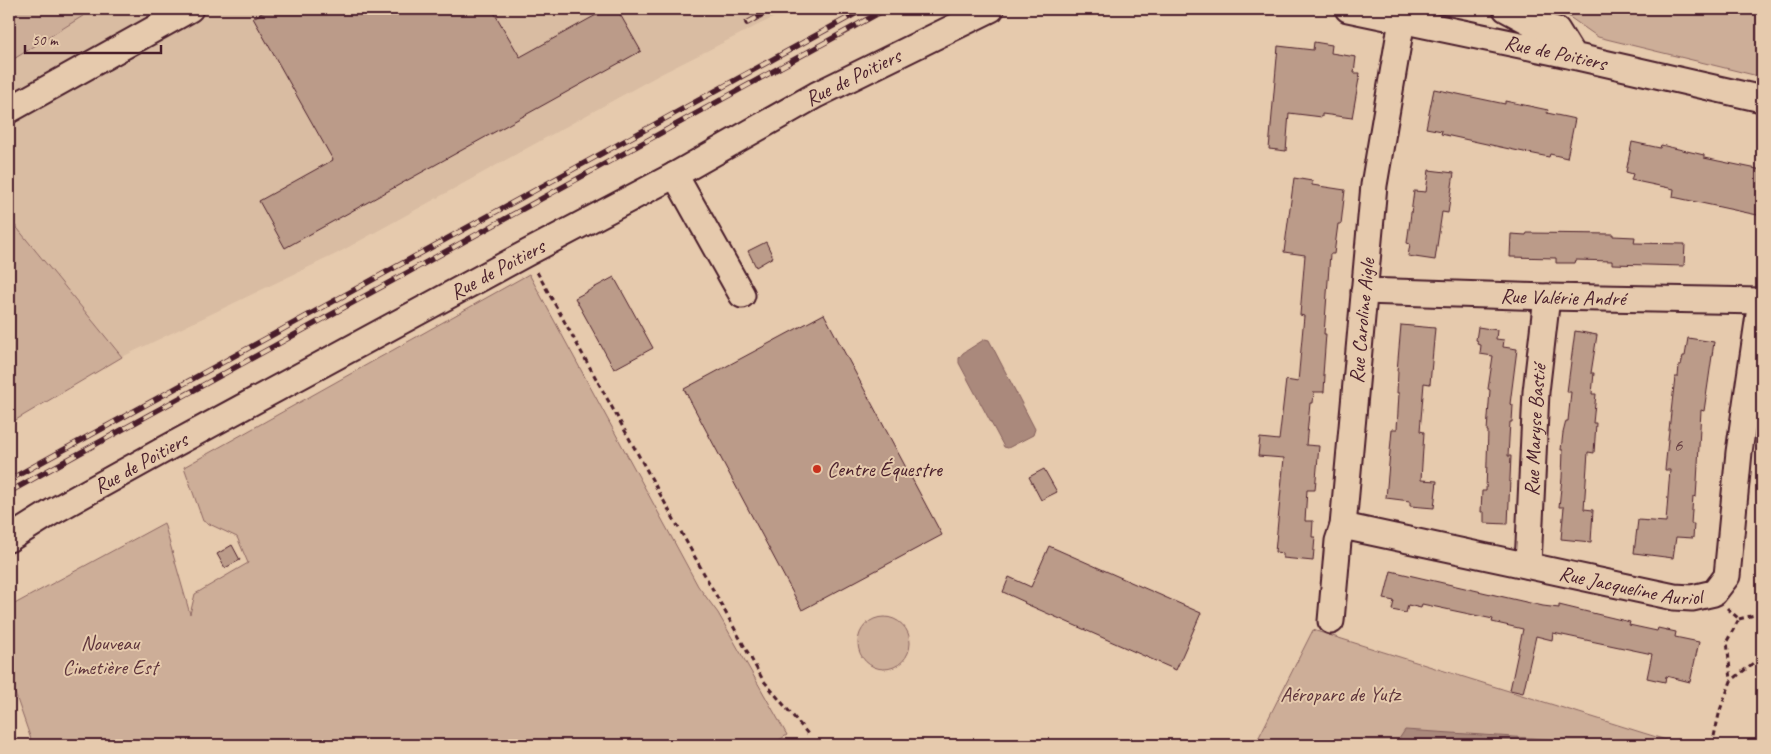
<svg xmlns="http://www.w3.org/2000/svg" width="1771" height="754" font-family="Caveat,sans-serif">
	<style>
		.built { fill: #d9bca2 }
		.green { fill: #cdae98; stroke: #8c6662 }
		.water { fill: #aa897c; stroke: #845f5c }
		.building { fill: #bb9b89; stroke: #4a1f2b }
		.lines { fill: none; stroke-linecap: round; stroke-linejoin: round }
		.minor-casing { stroke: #4a1f2b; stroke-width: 29 }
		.path { stroke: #4a1f2b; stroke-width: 3; stroke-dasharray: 5 4; stroke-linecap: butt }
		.minor { stroke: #e6caad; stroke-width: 25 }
		.rail-casing { stroke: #4a1f2b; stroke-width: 5.5 }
		.rail { stroke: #e6caad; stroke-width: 4; stroke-dasharray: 11; stroke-linecap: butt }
		.poi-dot { fill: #c8321e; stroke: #e6caad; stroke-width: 2 }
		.labels { text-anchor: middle; stroke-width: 4; stroke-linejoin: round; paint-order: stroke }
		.number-label { font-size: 19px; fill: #663e42 }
		.street-label { font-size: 21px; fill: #4a1f2b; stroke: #e6caad }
		.poi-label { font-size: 21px; fill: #4a1f2b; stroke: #e6caad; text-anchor: start }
		.park-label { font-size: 21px; fill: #5e343b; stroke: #e6caad }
	</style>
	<rect width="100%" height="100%" fill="#e6caad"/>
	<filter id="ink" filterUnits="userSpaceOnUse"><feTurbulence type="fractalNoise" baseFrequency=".02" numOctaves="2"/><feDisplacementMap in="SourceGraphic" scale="10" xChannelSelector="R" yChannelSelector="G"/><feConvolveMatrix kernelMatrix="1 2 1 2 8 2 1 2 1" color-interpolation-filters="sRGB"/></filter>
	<g filter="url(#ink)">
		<path class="built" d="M 94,9 L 790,9 L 659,75 L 336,254 L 122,357 L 9,218 L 9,62 Z"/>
		<path class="green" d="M 9,9 L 94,9 L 9,62 Z
			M 1558,9 L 1762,9 L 1762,77 L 1598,37 Z
			M 9,218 L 122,357 L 9,424 Z
			M 529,274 L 698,586 L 718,613 L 787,735 L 771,745 L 33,745 L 9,676 L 9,607 L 164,523 L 190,614 L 195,594 L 248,563 L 237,537 L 203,521 L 184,467 Z
			M858 643a26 26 0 1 1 52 0a26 26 0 1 1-52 0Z
			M 1313,630 L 1682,745 L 1255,745 Z"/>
		<path class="water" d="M 985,339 L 989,340 L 1035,429 L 1033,435 L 1008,448 L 1004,447 L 959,363 L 959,358 L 963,353 Z
			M 1405,730 L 1560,740 L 1565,745 L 1395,745 Z"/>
		<path class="building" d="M 269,9 L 492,9 L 520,57 L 607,9 L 617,9 L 641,51 L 285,248 L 259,201 L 333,160 L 253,18 Z
			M 1314,42 L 1332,45 L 1331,53 L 1356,57 L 1354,73 L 1360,73 L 1352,118 L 1322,114 L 1322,117 L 1289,113 L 1286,151 L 1269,149 L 1278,46 L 1313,50 Z
			M 1434,89 L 1505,104 L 1505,101 L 1548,110 L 1547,113 L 1575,119 L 1567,158 L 1550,154 L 1549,157 L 1514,150 L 1441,134 L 1442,131 L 1426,128 Z
			M 1632,142 L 1660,148 L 1661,145 L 1704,155 L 1704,158 L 1762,170 L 1762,216 L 1673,197 L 1674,189 L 1631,180 L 1633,174 L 1626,172 Z
			M 1429,170 L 1454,173 L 1448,213 L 1442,212 L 1435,260 L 1408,256 L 1410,244 L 1407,243 L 1414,191 L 1426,192 Z
			M 1294,178 L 1312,181 L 1312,185 L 1345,190 L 1341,224 L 1338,224 L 1334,254 L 1330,254 L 1324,334 L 1326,334 L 1323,375 L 1325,375 L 1324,392 L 1314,392 L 1313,403 L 1310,403 L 1306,445 L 1319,446 L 1315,490 L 1307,490 L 1305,521 L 1313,521 L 1312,537 L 1315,537 L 1313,561 L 1283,558 L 1283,553 L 1275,552 L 1284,458 L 1258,456 L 1260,438 L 1279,440 L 1286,380 L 1298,382 L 1304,316 L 1300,315 L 1305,255 L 1284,252 Z
			M 1527,233 L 1613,234 L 1613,236 L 1635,237 L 1634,243 L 1685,244 L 1684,266 L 1612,264 L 1612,261 L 1576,260 L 1575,263 L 1556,263 L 1556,258 L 1510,257 L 1511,234 L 1526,235 Z
			M 766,242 L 773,257 L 756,267 L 748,251 Z
			M 614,277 L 653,348 L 614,369 L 575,298 Z
			M 824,314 L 942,535 L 802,610 L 684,389 Z
			M 1401,325 L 1435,328 L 1430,384 L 1424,383 L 1420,431 L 1424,432 L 1421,480 L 1437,481 L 1434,508 L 1410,506 L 1410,501 L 1386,498 L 1392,429 L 1397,429 L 1399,393 L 1397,393 L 1398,371 L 1397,371 Z
			M 1478,327 L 1497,330 L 1496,339 L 1504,340 L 1503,347 L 1517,349 L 1510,404 L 1513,405 L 1512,422 L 1510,422 L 1508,456 L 1511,456 L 1508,524 L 1484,523 L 1484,512 L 1481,512 L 1482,491 L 1486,491 L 1488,431 L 1487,431 L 1490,390 L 1488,389 L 1493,356 L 1480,354 L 1481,345 L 1477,344 L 1478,341 L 1476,340 Z
			M 1575,331 L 1597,335 L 1591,373 L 1594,373 L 1592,394 L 1596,394 L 1593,423 L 1596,423 L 1594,453 L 1588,452 L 1584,509 L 1593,510 L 1591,542 L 1561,539 L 1564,507 L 1559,507 L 1562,478 L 1563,450 L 1561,450 L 1563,433 L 1566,421 L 1568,421 L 1571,392 L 1567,392 Z
			M 1688,338 L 1714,342 L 1704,411 L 1701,410 L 1697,482 L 1696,497 L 1693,496 L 1691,524 L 1694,524 L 1693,538 L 1676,537 L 1673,558 L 1634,553 L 1638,520 L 1666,522 L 1670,470 L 1665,470 L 1669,430 L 1675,377 L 1678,377 L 1679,365 L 1681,365 L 1683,356 L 1685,356 Z
			M 1044,469 L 1057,492 L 1041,500 L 1029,477 Z
			M 232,545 L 240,560 L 225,568 L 217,554 Z
			M 1049,546 L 1201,613 L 1176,670 L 1024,603 L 1025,602 L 1003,592 L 1009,577 L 1031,587 Z
			M 1391,571 L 1543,606 L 1559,608 L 1559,605 L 1588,612 L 1630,622 L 1629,625 L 1657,631 L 1658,628 L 1676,632 L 1675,637 L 1699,642 L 1690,682 L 1666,676 L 1665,682 L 1647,678 L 1652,654 L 1553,633 L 1552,640 L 1536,636 L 1523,693 L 1510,690 L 1523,629 L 1492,622 L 1493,619 L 1422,604 L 1421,608 L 1408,605 L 1406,613 L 1392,610 L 1394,601 L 1384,599 Z"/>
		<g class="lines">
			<defs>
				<g id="minor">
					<path id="s1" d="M 1348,9 L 1573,56 L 1762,99"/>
					<path d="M 1506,9 L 1532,23 L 1557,30 L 1573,56"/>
					<path d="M 9,110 L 190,9"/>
					<path d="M 675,175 L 742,295"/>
					<path id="s2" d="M 1364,291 L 1547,297 L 1762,301"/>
					<path id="s3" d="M 1343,526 L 1674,597 L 1692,598 L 1714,593 L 1727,576 L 1739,452 L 1761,301"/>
					<path id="s4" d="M 9,539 L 52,512 L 169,447 L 527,253 L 675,175 L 816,95 L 991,9"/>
					<path id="s5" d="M 1528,565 L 1536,392 L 1547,297"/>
					<path id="s6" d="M 1331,621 L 1338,541 L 1343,526 L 1374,185 L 1402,20"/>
				</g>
			</defs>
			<use href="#minor" class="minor-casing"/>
			<path class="path" d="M 537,272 L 763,680 L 808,734
				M 1727,608 L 1739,619 L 1727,641 L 1731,680
				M 1739,619 L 1762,613
				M 1712,745 L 1720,710 L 1731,681 L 1762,656"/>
			<use href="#minor" class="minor"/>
			<defs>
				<path id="rail" d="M 747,23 L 772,9
					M 9,480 L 864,9
					M 9,492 L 886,9"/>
			</defs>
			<use href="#rail" class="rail-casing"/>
			<use href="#rail" class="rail"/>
		</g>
	</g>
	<circle class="poi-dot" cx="817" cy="469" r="5"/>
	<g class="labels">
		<g class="number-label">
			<text x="1678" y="451">6</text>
		</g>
		<g class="street-label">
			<text dy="7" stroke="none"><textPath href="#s1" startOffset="212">Rue de Poitiers</textPath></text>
			<text dy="7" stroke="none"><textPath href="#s4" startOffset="962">Rue de Poitiers</textPath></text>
			<text dy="7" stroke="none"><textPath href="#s4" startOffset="558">Rue de Poitiers</textPath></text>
			<text dy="7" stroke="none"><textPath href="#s2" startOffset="199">Rue Valérie André</textPath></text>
			<text dy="7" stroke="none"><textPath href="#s6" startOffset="302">Rue Caroline Aigle</textPath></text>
			<text dy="7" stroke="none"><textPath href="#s5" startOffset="135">Rue Maryse Bastié</textPath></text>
			<text dy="7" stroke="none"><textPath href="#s4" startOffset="152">Rue de Poitiers</textPath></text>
			<text dy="7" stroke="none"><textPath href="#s3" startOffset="294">Rue Jacqueline Auriol</textPath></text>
		</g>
		<g class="poi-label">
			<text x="827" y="476">Centre Équestre</text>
		</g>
		<g class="park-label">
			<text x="110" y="650">Nouveau<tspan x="110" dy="24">Cimetière Est</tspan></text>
			<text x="1340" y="701">Aéroparc de Yutz</text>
		</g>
	</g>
	<rect width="1771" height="754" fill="none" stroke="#e6caad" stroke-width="30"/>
	<rect x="15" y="15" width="1741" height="724" fill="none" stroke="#4a1f2b" stroke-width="2" filter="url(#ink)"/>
	<path d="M25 45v8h136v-8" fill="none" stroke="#4a1f2b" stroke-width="2.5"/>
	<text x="32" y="45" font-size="15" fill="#4a1f2b" stroke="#e6caad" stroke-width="4" paint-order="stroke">50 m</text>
</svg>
